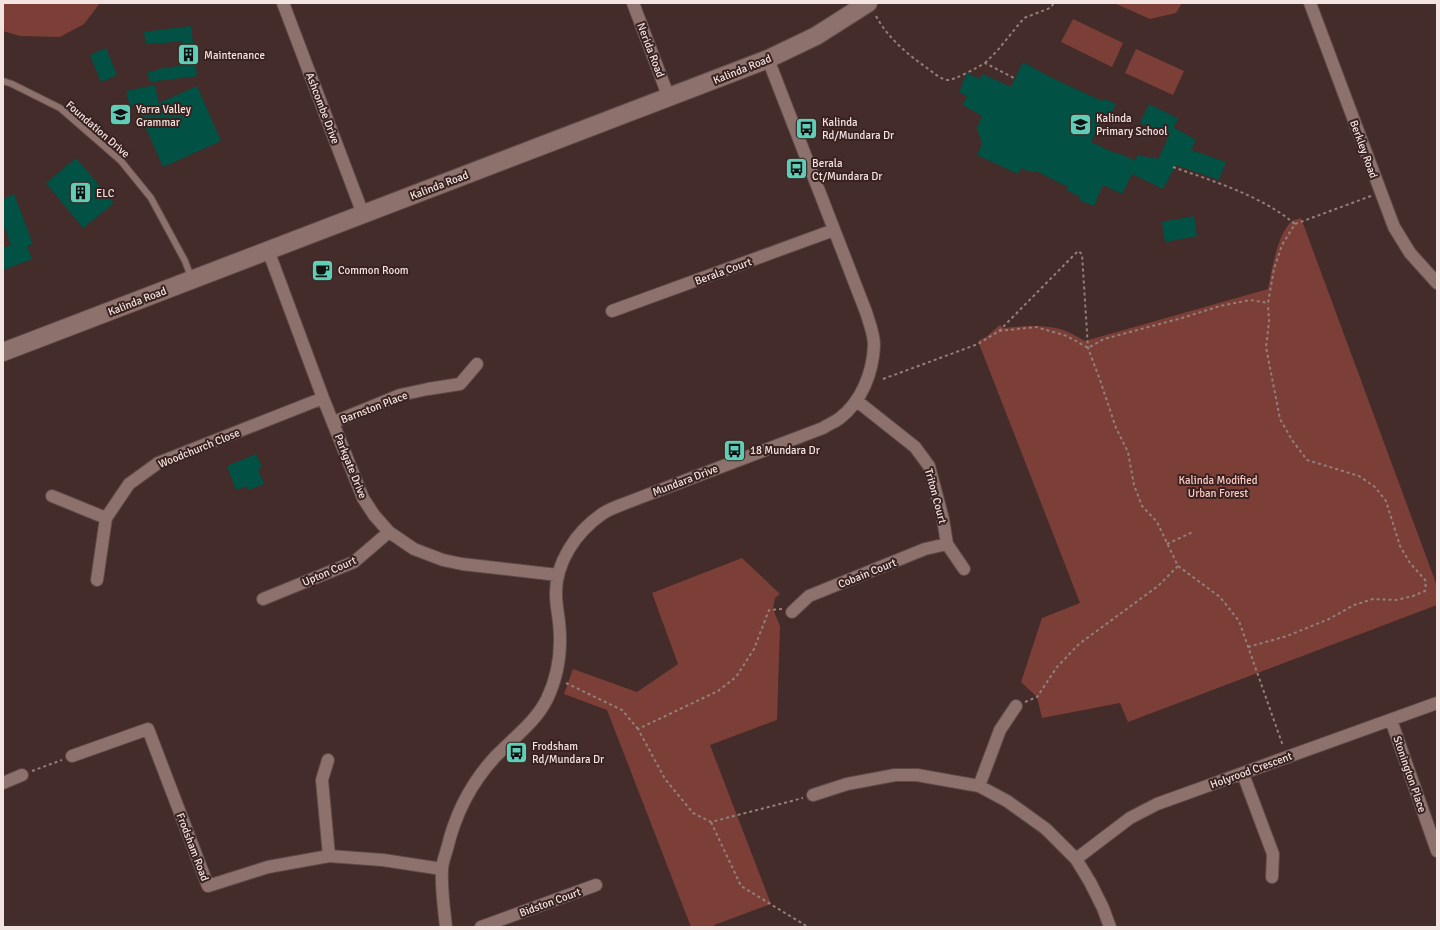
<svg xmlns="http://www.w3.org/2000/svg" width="1440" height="930" font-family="Signika,sans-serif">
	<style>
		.green { fill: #7b3f38 }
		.building { fill: #015145 }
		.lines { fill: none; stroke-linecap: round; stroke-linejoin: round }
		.lane-casing { stroke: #5e4a48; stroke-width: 8 }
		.street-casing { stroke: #5e4a48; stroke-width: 14 }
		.secondary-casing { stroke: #5e4a48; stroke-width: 20 }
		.path { stroke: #937f7c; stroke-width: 2; stroke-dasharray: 3 3; stroke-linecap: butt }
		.lane { stroke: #8c716d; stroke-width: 6 }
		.street { stroke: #8c716d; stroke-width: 12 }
		.secondary { stroke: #8c716d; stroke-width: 18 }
		.labels { text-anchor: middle; stroke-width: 4; stroke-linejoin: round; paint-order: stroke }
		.street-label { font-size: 11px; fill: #f3e3e1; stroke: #39221f }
		.poi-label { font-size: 11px; fill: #f3e3e1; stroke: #39221f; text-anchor: start }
		.park-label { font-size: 11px; fill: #fbc8c1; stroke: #39221f }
	</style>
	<rect width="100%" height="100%" fill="#432c29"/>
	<path class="green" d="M 3,3 L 100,3 L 84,24 L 60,37 L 20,36 L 3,31 Z
		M 1114,3 L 1182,3 L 1176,13 L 1150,19 Z
		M 1073,19 L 1123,43 L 1112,67 L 1061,42 Z
		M 1136,49 L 1184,71 L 1173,95 L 1125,73 Z
		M 1301,218 L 1437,586 L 1437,605 L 1128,722 L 1120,703 L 1042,718 L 1037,697 L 1021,682 L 1042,618 L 1080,603 L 978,341 L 986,337 L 1000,325 L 1003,328 C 1025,326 1045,324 1066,331 C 1073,334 1079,338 1085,341 L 1268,289 C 1272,270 1277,234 1292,221 C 1295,220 1298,219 1301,218 Z
		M 742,558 L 780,594 L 775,598 L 773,609 L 780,626 L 777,720 L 710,745 L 771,904 L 709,927 L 691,927 L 607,710 L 564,694 L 573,669 L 637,692 L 678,664 L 652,593 Z"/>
	<path class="building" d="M 191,26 L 197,76 L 149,82 L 148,72 L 158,70 L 158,69 L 185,65 L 182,41 L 155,44 L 154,43 L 146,44 L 144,32 Z
		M 106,48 L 117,75 L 101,82 L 90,55 Z
		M 1023,62 L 1050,77 L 1102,101 L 1104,99 L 1116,104 L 1108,120 L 1103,117 L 1091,142 L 1117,154 L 1118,153 L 1136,161 L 1137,155 L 1158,159 L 1168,138 L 1140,123 L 1149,104 L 1179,119 L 1173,127 L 1196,140 L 1191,150 L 1226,162 L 1219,180 L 1176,165 L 1163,189 L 1132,174 L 1122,194 L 1103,185 L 1094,206 L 1079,200 L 1081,197 L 1066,190 L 1068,187 L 1036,171 L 1031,172 L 1021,168 L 1018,174 L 977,155 L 982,144 L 977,128 L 982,116 L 963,105 L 967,96 L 959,92 L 967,73 L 980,79 L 983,74 L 1011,87 Z
		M 155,85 L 159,103 L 197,86 L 221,141 L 163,167 L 136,105 L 130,106 L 126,91 Z
		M 76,158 L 114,203 L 83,228 L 46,183 Z
		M 14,194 L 33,244 L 27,246 L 32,259 L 3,270 L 3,248 L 11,245 L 3,224 L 3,199 Z
		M 1194,216 L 1197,236 L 1165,242 L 1162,222 Z
		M 256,454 L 262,467 L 258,469 L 264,484 L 248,490 L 247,486 L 236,490 L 227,466 Z"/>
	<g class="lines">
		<defs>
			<path id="lane" d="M 3,81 L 12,84 L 60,108 L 121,161 L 151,198 L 185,261 L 191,277"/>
			<path id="street" d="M 283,3 L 363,214
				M 633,3 L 669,98
				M 1310,3 L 1394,227 L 1410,253 L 1437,283
				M 268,250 L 323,398 L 363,498 L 374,515 L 389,532 L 414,549 L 443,560 L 462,564 L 558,575
				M 612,311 L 834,230
				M 857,401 L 915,447 L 929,466 L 943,519 L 947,544 L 964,569
				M 334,422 L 400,395 L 428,389 L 460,384 L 477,364
				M 52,496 L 106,518
				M 97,580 L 106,518 L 129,484 L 158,463 L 323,398
				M 263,599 L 354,562 L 389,532
				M 792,612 L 809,596 L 925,549 L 947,544
				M 1391,720 L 1437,851
				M 72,756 L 148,729 L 208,886 L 268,867 L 329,856 L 383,860 L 442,869
				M 328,760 L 322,780 L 329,856
				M 1243,774 L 1273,854 L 1272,877
				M 3,783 L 22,775
				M 979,786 L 1000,730 L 1016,706
				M 813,795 L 847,784 L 895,775 L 917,775 L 979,786 L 1007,801 L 1046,829 L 1076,859 L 1090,882 L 1103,908 L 1110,927
				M 1076,859 L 1130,818 L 1157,804 L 1437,703
				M 446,927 C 444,908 441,889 442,870 C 442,863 445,856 447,849 C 455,815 471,783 495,757 C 513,738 535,723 547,699 C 559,674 562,649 559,622 C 558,613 556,604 556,595 C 555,563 576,532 602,514 C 609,509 618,506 626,503 L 823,428 C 829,424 835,422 840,418 C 862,401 873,372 874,345 C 874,334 869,322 866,312 L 768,59
				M 481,927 L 596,885"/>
			<path id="secondary" d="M 3,352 L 768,59 L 816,36 L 868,3"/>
		</defs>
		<use href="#lane" class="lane-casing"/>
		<use href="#street" class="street-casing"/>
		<use href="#secondary" class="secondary-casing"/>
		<path class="path" d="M 876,16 C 888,38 907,54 927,68 C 934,73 940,79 948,80 C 955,80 978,67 985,63 L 1014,78
			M 985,63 L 997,51 L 1024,18 L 1050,8 L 1054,3
			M 1173,167 C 1215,182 1260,195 1295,224
			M 999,331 L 1078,251 L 1082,254 L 1088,348 L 1100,380 L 1116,428 L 1128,452 L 1134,485 L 1142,506 L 1157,522 L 1178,566 L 1220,597 L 1239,621 L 1283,746
			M 883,379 L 978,344 L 999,331 L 1036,327 L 1067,336 L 1088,348 L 1104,339 L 1182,318 L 1220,306 L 1250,300 L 1268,303 L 1274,269 L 1282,245 L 1295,224 L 1371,196
			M 1167,544 L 1193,532
			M 782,609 L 769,610 L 754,649 L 736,677 L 718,691 L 638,729 L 665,779 L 693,813 L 711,822 L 803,798
			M 1248,647 L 1287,636 L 1329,619 L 1354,605 L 1373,599 L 1396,600 L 1413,596 L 1425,591 L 1426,581 L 1410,563 L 1400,546 L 1386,501 L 1375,487 L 1359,476 L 1307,460 L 1292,440 L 1280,419 L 1266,347 L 1269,322 L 1268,304
			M 566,683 L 622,710 L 638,729
			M 1025,702 L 1037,697 L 1057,667 L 1079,644 L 1158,586 L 1178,566
			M 32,771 L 62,760
			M 711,822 L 741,886 L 808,927
			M 713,927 L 714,926"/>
		<use href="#lane" class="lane"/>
		<use href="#street" class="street"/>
		<use href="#secondary" class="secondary"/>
	</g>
	<defs>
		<symbol id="building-square" viewBox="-11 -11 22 22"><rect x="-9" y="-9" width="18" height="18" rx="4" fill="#5eceb7" stroke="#39221f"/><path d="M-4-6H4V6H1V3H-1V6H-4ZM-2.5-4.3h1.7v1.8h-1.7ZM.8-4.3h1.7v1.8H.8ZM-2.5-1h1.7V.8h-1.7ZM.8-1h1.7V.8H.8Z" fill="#111"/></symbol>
		<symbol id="school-square" viewBox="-11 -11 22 22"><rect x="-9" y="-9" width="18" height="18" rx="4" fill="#5eceb7" stroke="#39221f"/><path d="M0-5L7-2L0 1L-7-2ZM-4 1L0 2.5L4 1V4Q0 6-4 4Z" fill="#111"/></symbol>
		<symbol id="bus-square" viewBox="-11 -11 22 22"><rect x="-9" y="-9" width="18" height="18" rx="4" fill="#5eceb7" stroke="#39221f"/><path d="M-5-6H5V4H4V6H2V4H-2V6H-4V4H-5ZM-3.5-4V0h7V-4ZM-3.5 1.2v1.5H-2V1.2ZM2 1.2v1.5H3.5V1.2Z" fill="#111"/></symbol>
		<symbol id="cafe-square" viewBox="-11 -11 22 22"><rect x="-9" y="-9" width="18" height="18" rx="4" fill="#5eceb7" stroke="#39221f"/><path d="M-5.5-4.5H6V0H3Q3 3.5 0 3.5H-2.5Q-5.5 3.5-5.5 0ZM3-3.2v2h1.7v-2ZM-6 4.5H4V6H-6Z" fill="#111"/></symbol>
	</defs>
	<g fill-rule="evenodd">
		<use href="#building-square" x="176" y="42" width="25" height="25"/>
		<use href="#school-square" x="108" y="102" width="25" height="25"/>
		<use href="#school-square" x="1068" y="112" width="25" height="25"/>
		<use href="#bus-square" x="794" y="116" width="25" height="25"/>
		<use href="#bus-square" x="784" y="156" width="25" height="25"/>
		<use href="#building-square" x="68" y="180" width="25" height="25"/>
		<use href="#cafe-square" x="310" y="258" width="25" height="25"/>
		<use href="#bus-square" x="722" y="438" width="25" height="25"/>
		<use href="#bus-square" x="504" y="740" width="25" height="25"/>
	</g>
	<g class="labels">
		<g class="street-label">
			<text transform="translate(651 50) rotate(69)" y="4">Nerida Road</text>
			<text transform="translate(742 69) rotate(-22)" y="4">Kalinda Road</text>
			<text transform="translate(323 108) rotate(69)" y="4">Ashcombe Drive</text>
			<text transform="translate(98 129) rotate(41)" y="4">Foundation Drive</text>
			<text transform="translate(1364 149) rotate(70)" y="4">Berkley Road</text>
			<text transform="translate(439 185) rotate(-21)" y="4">Kalinda Road</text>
			<text transform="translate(723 271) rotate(-20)" y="4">Berala Court</text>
			<text transform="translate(137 301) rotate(-21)" y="4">Kalinda Road</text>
			<text transform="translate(374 407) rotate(-21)" y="4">Barnston Place</text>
			<text transform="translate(199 448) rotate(-22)" y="4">Woodchurch Close</text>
			<text transform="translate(351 466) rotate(68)" y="4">Parkgate Drive</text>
			<text transform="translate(685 480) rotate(-21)" y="4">Mundara Drive</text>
			<text transform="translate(936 496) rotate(75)" y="4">Triton Court</text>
			<text transform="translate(329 571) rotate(-24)" y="4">Upton Court</text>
			<text transform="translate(867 573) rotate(-22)" y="4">Cobain Court</text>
			<text transform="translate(1251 770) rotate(-20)" y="4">Holyrood Crescent</text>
			<text transform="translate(1410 774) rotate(71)" y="4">Stonington Place</text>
			<text transform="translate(193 847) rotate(69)" y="4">Frodsham Road</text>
			<text transform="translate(550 902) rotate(-20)" y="4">Bidston Court</text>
		</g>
		<g class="poi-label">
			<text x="204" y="59">Maintenance</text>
			<text x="136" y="113">Yarra Valley<tspan x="136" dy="13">Grammar</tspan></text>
			<text x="1096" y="122">Kalinda<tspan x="1096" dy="13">Primary School</tspan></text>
			<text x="822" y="126">Kalinda<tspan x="822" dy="13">Rd/Mundara Dr</tspan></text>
			<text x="812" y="167">Berala<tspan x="812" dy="13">Ct/Mundara Dr</tspan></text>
			<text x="96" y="197">ELC</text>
			<text x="338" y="274">Common Room</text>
			<text x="750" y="454">18 Mundara Dr</text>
			<text x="532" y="750">Frodsham<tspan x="532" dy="13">Rd/Mundara Dr</tspan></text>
		</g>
		<g class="park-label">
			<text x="1218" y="484">Kalinda Modified<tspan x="1218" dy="13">Urban Forest</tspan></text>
		</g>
	</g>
	<rect width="1440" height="930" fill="none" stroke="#f3e3e1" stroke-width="8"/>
</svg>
